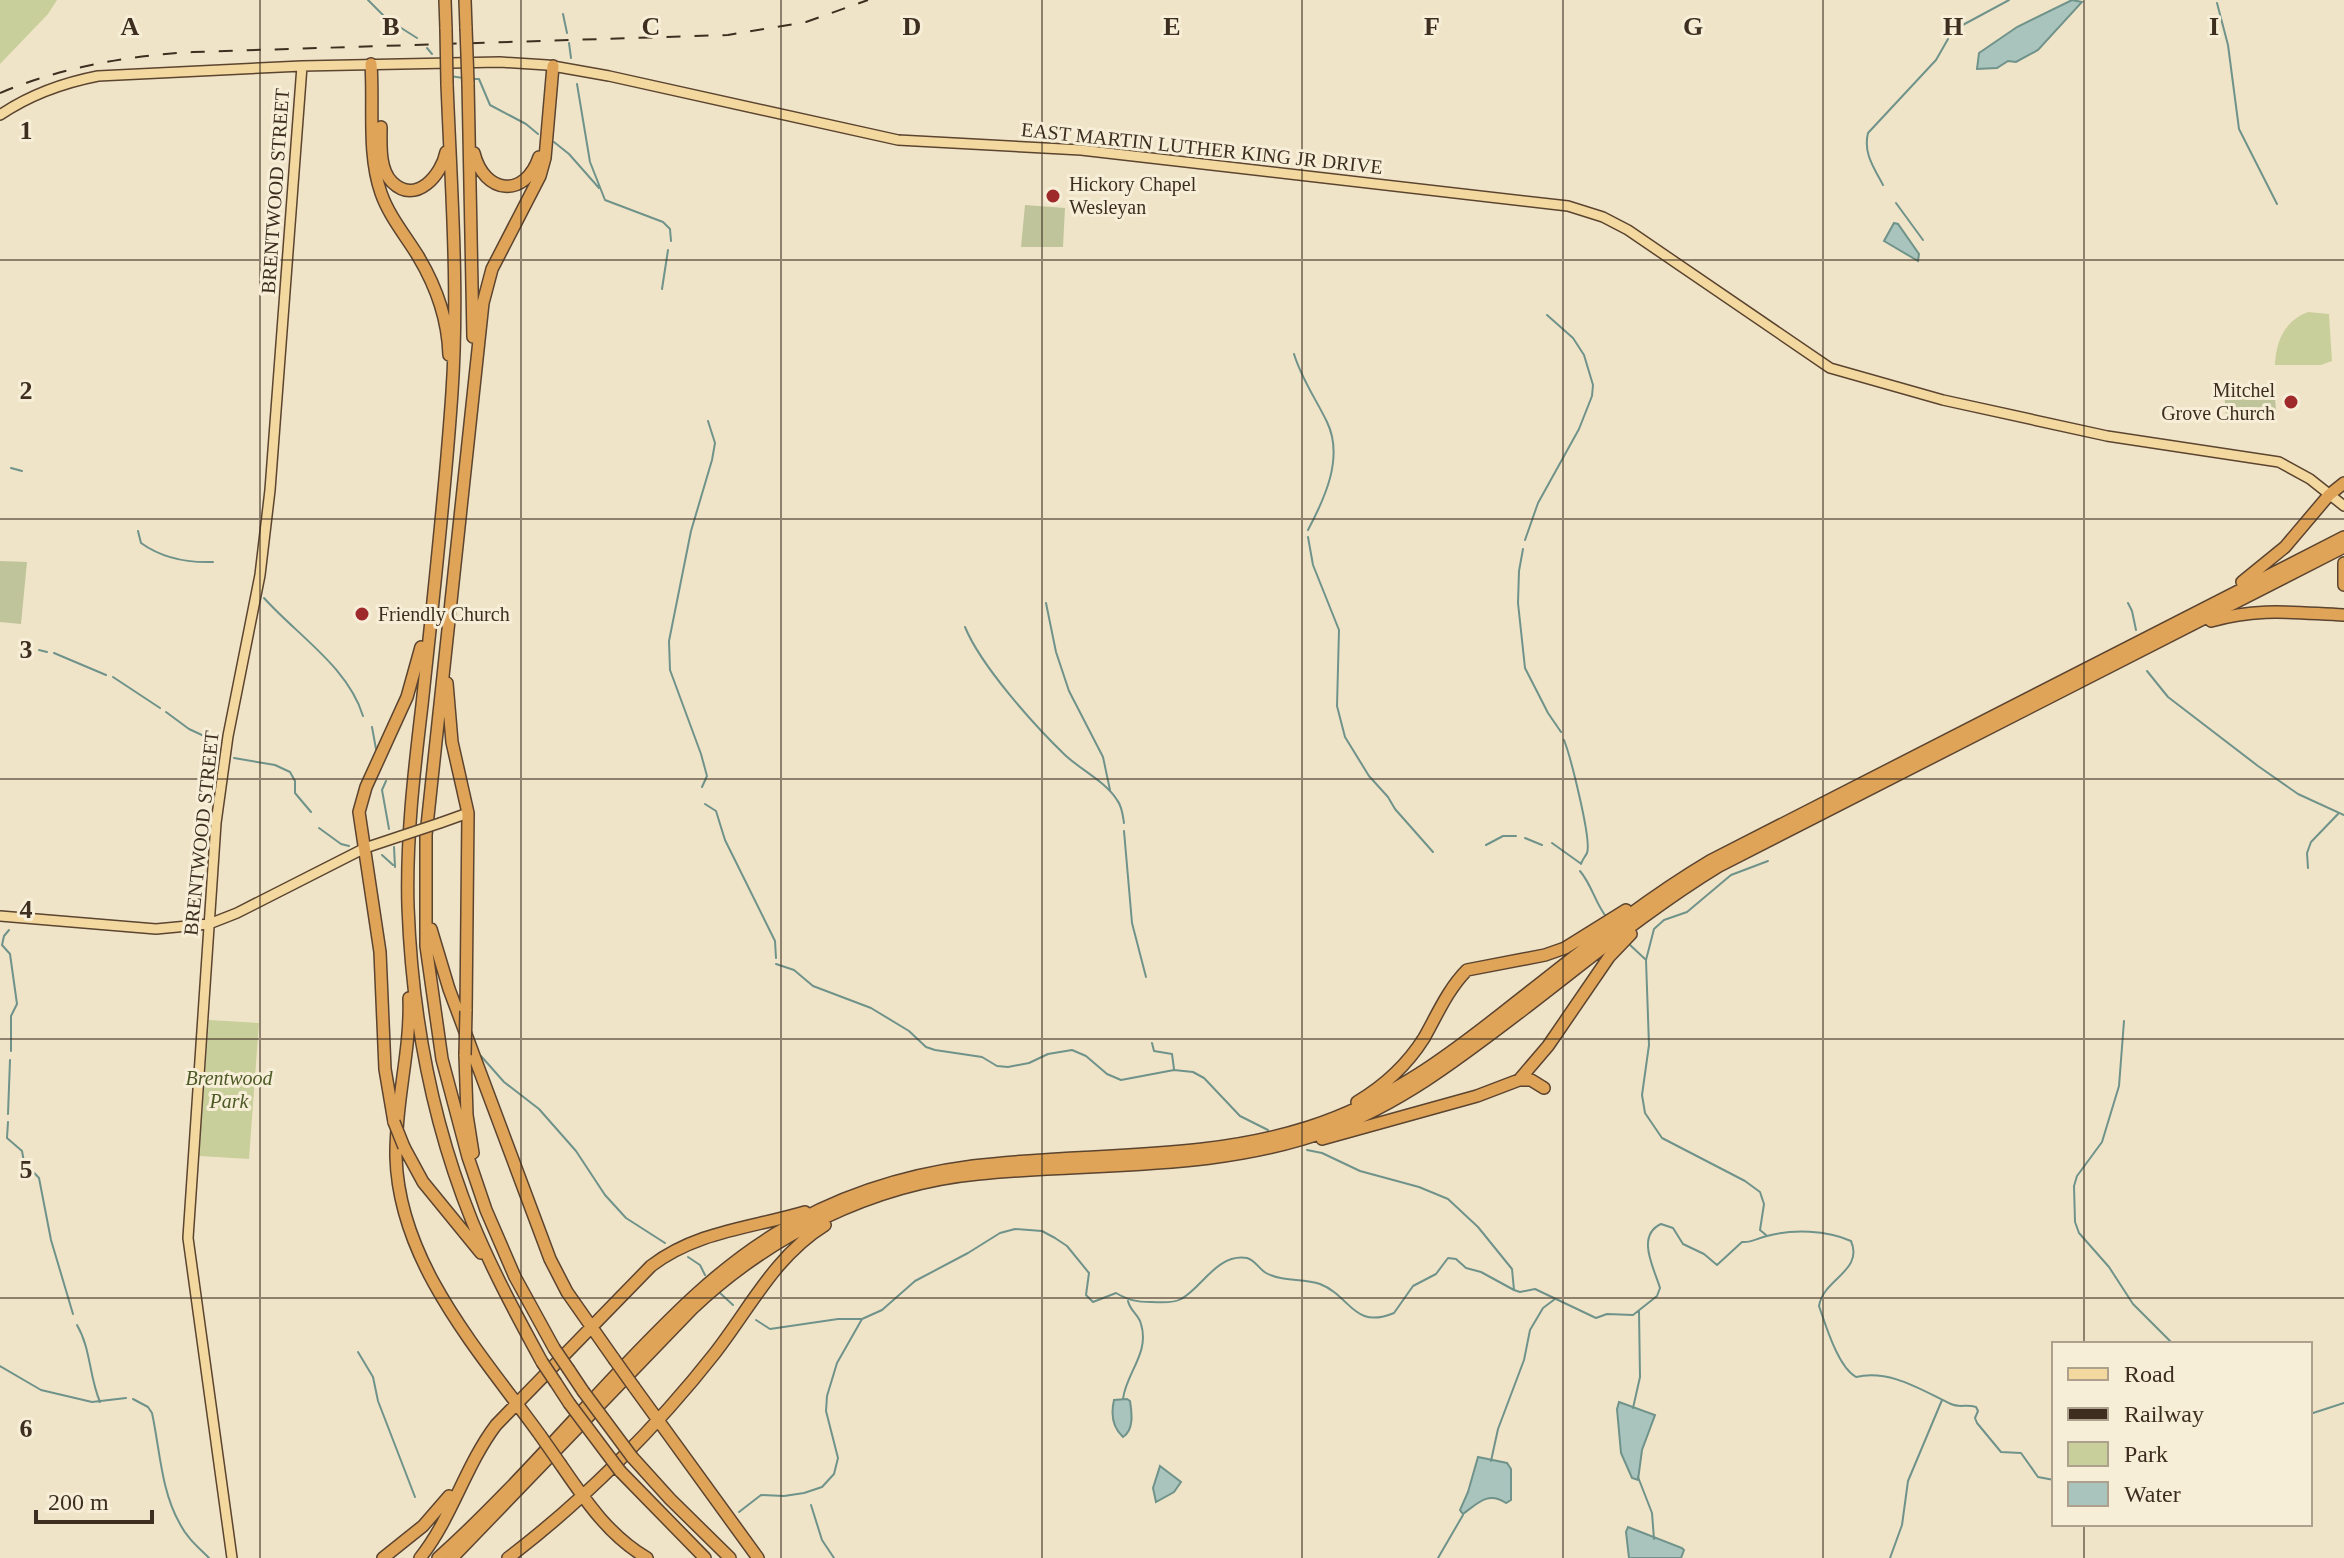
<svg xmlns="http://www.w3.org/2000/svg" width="2344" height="1558" font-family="Georgia,serif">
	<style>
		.green { fill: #c9cf9b }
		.cemetery { fill: #bfc49a }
		.water { fill: #a9c4bc; stroke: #6f938a; stroke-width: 2 }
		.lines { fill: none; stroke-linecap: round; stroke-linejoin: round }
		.stream { stroke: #6f938a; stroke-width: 2 }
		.major-casing { stroke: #5b4430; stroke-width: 12 }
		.highway-casing { stroke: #5b4430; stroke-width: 14 }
		.major { stroke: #f3d9a0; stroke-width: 9 }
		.highway { stroke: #e0a458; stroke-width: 11 }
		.rail { stroke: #3d2e20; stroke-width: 2; stroke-dasharray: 14 14; stroke-linecap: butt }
		.major-bridge-casing { stroke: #5b4430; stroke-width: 12; stroke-linecap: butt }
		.highway-bridge-casing { stroke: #5b4430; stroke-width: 14; stroke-linecap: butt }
		.major-bridge { stroke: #f3d9a0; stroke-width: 9 }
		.highway-bridge { stroke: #e0a458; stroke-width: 11 }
		.grid { fill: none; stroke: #3d2e20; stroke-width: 2; stroke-opacity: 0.55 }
		.poi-dot { fill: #9e2a2b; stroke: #f7eed8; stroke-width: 3 }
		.labels { text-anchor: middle; stroke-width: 6; stroke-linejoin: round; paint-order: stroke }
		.street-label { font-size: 20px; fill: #3d2e20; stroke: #f7eed8 }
		.poi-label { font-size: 20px; fill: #3d2e20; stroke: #f7eed8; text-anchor: start }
		.park-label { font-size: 20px; font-style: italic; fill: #4d5a26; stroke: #f7eed8 }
		.grid-label { font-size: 26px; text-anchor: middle; font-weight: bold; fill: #3d2e20; stroke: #f7eed8; stroke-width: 6; stroke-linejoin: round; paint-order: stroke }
	</style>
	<rect width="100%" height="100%" fill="#f0e4c8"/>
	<path class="green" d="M 0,0 L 57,0 L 48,14 L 0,64 Z
		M 2308,312 L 2329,314 L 2332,361 L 2321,365 L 2275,365 C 2276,342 2284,321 2308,312 Z
		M 209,1020 L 259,1023 L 249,1159 L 199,1156 Z"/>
	<path class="cemetery" d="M 1025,205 L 1065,208 L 1063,247 L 1021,247 Z
		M 2224,386 L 2274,387 L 2277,421 L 2226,423 Z
		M 0,561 L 27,562 L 21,624 L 0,622 Z"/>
	<path class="water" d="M 2072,0 L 2082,2 L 2038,50 L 2016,62 L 2008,61 L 1997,68 L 1977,69 L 1979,53 L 2017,27 Z
		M 1894,223 L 1898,224 L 1919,254 L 1918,261 L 1884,241 Z
		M 1127,1399 L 1130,1401 C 1132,1413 1134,1430 1123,1437 C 1112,1427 1111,1413 1114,1400 Z
		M 1619,1402 L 1655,1415 L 1642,1450 L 1638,1480 L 1632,1478 L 1621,1453 L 1617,1409 Z
		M 1478,1457 L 1507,1463 L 1511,1469 L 1511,1500 L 1506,1503 C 1488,1491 1478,1503 1463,1514 L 1460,1510 L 1468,1492 Z
		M 1160,1466 L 1181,1482 L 1174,1492 L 1156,1502 L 1153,1488 Z
		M 1628,1527 L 1682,1548 L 1684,1550 L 1681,1558 L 1629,1558 L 1626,1532 Z"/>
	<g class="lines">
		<path class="stream" d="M 368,0 L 387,19 L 417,38
			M 2217,3 L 2228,45 L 2239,129 L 2277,204
			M 563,14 L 567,33
			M 1959,27 L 2009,0
			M 569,43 L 571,58
			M 427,48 L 432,54
			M 450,76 L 463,78
			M 474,79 L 479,79 L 490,105 L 526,124 L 538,134
			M 577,84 L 590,162 L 605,200 L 663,222 L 670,229 L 671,241
			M 554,142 L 569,154 L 599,188
			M 1883,185 C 1874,168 1863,153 1868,133 L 1936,60 L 1948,39
			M 1896,203 L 1923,240
			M 662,289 L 668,250
			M 1294,354 C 1302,380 1316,399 1327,422 C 1344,457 1325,498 1308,530
			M 11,468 L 22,471
			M 138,531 L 141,543 C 162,558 187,563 213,562
			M 1308,537 L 1313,565 L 1339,630 L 1337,706 L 1345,737 L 1369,776 L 1388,797 L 1395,809 L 1433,852
			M 1525,540 L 1538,503 L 1579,429 L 1592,396 L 1593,385 L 1584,355 L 1573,338 L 1547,315
			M 1523,549 L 1519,571 L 1518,603 L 1525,668 L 1548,713 L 1561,732
			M 264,598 C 297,635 348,667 363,716
			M 1046,603 L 1056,652 L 1069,691 L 1103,757 L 1110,790
			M 2128,603 L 2132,611 L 2136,630
			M 965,627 C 981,666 1034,725 1065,755 C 1081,770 1106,782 1117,800 C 1122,806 1123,816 1124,823
			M 39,650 L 47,652
			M 54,653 L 106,675
			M 2147,671 L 2168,697 L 2258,766 L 2298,794 L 2344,815
			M 113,677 L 160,708
			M 166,712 L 189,729 L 204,736
			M 372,727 L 376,749
			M 1564,740 C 1570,755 1592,840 1587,853 C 1585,857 1582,860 1581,864
			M 234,758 L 275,765 L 290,772 L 295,781 L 295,793 L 311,812
			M 386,781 L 382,790 L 389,829
			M 702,787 L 707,776 L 701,754 L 670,670 L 669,641 L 691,531 L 712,460 L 715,443 L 708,421
			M 705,804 L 716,811 L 725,840 L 775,941 L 776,958
			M 319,828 L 341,844 L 349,846
			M 1124,831 L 1132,923 L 1146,977
			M 1525,838 L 1542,845
			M 1552,843 L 1580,863
			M 1486,845 L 1503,836 L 1516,836
			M 394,847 L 395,867
			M 382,855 L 393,865
			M 2308,868 L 2307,853 L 2311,842 L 2338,814
			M 1580,871 C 1592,885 1595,903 1607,918
			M 9,930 L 4,936 L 2,945 L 10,954 L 17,1004 L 11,1016 L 11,1051
			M 1629,944 L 1645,959
			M 776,964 L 794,970 L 813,986 L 871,1008 L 909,1031 L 926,1047 L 935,1050 L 982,1057 L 997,1066 L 1008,1067 L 1029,1063 L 1048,1054 L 1072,1050 L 1086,1056 L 1107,1074 L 1121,1080 L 1174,1070 L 1193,1072 L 1204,1078 L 1240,1116 L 1268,1130
			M 2124,1021 L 2119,1086 L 2102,1142 L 2077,1176 L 2074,1186 L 2075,1222 L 2079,1233 L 2109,1267 L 2133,1304 L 2173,1344
			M 1152,1043 L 1154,1051 L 1172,1054 L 1174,1069
			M 481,1056 L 504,1082 L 539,1109 L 576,1151 L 605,1195 L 626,1218 L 665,1243
			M 8,1114 L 10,1060
			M 8,1122 L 7,1138 L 22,1151 L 24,1162 L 39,1178 L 51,1240 L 73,1314
			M 1307,1150 L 1322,1153 L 1360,1171 L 1419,1187 L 1448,1199 L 1478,1227 L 1512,1269 L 1514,1290
			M 1766,1235 L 1760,1230 L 1764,1204 L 1760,1192 L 1745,1181 L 1662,1138 L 1645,1113 L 1642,1095 L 1649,1045 L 1646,960 L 1654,929 L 1664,920 L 1687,912 L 1731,875 L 1768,861
			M 688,1257 L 700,1265 L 705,1275
			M 720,1293 L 733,1305
			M 756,1320 L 770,1329 L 838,1319 L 861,1319
			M 77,1325 C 91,1349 89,1376 100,1402
			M 358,1352 L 373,1377 L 378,1401 L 415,1497
			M 0,1366 L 41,1390 L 92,1402 L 126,1398
			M 133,1399 L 148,1407 L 152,1413 C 160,1450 161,1491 180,1524 C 187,1538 198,1547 209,1558
			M 1123,1399 C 1126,1373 1150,1353 1141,1324 C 1139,1315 1130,1311 1128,1301
			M 1633,1408 L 1640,1377 L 1639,1311
			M 2310,1414 L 2344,1403
			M 1491,1461 L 1498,1429 L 1524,1360 L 1530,1330 L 1543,1308 L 1555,1299
			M 1638,1477 L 1652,1513 L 1654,1539
			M 811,1505 L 822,1540 L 834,1558
			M 739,1512 L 761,1495 L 784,1496 L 804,1493 L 822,1487 L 834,1474 L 838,1458 L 826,1411 L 827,1396 L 837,1363 L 862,1319 L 882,1310 L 915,1281 L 968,1253 L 1000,1233 L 1015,1229 L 1042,1231 L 1055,1238 L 1067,1246 L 1089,1273 L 1086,1295 L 1093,1302 L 1116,1293 C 1128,1300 1136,1302 1151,1302 C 1160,1302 1172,1304 1181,1299 C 1202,1288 1217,1253 1247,1258 C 1255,1260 1259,1269 1266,1273 C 1282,1282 1303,1278 1320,1284 C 1351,1296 1353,1330 1394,1313 L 1413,1286 L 1436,1274 L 1448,1258 L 1456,1259 L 1466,1268 L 1481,1272 L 1514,1290 L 1520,1292 L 1535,1289 L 1596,1318 L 1607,1314 L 1633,1315 L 1657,1296 L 1660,1288 C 1655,1270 1635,1236 1661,1224 L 1673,1228 L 1683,1244 L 1704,1254 L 1717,1265 L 1742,1242 C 1752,1243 1757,1238 1767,1236 C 1792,1229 1827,1230 1851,1241 C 1864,1271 1823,1279 1819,1306 C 1826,1326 1838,1367 1856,1377 C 1890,1369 1921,1390 1951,1404 C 1959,1408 1967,1404 1976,1407 L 1978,1411 L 1975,1418 L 1977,1423 L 2001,1452 L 2021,1453 L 2038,1477 L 2054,1480
			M 1438,1558 L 1463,1515
			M 1890,1558 L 1902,1525 L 1908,1481 L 1942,1400"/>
		<defs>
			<path id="major" d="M 0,115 C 31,94 62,83 98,76 L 302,66 L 500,62 L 547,65 L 609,76 L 898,140 L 1081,150 L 1568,206 L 1603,217 L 1628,230 L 1830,368 L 1943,400 L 2107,436 L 2279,462 L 2310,479 L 2344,506
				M 440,823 L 468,813
				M 0,916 L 156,929 L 209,924 L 237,913 L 365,848 L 401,836
				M 232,1558 L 188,1238 L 216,823 L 228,736 L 260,575 L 270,490 L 302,66"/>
			<path id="highway" d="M 445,0 L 446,29
				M 465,0 L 466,28
				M 371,64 C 374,105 367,153 381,193 C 389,216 405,235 418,256 C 436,286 448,319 449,355
				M 553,66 L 545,158 L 540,176 L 492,269 L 483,303 L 426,835 L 426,946 L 442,1059 L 468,1157 L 486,1210 L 515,1277 L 554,1348
				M 468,83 L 473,337
				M 447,84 C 451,186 459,289 452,392 C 445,496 433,601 422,705 C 414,772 406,840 408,907 C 412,1013 432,1122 472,1221 C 492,1270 517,1316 542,1362
				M 381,127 C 381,144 379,169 392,182 C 416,206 442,174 446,152
				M 474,153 C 484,194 525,199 539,157
				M 2344,563 L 2344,585
				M 2242,582 L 2285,547 L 2329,495 L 2344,483
				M 2211,621 C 2260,607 2295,613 2344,615
				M 447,683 L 452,742 L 468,813 L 466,1011
				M 431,929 L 449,989 L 550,1259 L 567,1292 L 614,1359
				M 409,998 C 411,1051 395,1103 396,1157 C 399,1264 480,1352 540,1435
				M 465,1055 L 467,1115 L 473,1153
				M 1519,1080 L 1531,1080 L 1544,1088
				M 1357,1102 C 1384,1086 1407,1065 1424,1038 C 1437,1015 1448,989 1467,970 L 1545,955 L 1565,948 L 1626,910
				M 394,1122 L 385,1069 L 380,952 L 359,812 L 366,787 L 407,697 L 421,647
				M 1322,1139 L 1477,1096 L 1519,1080 L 1548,1046 L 1609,957 L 1631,934
				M 404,1147 L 423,1182 L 481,1253
				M 569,1370 L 583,1391
				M 556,1383 L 569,1403
				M 634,1387 L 758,1558
				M 632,1457 L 670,1499 L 730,1558
				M 561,1465 C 585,1500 609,1536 647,1558
				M 620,1471 L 705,1558
				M 383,1558 L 423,1526 L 449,1496
				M 420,1558 C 452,1518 465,1466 496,1425 L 651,1266 C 697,1231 751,1228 805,1212
				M 438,1558 C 505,1498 565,1428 627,1363 C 673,1315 718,1269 775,1234 C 835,1197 903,1175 973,1166 C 1085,1152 1200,1162 1309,1127 C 1388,1102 1451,1054 1515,1003 C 1578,954 1641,902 1710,861 L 2344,537
				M 452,1558 L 693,1308 C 769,1236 872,1184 978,1174 C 1096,1162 1217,1172 1330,1130 C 1404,1102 1462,1056 1524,1009 C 1588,960 1650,908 1719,866 L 2344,547
				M 508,1558 C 583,1501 657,1427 715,1353 C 750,1308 775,1256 825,1225"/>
		</defs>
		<use href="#major" class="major-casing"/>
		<use href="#highway" class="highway-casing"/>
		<use href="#major" class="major"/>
		<use href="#highway" class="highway"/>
		<path class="rail" d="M 0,93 C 62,67 126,56 193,52 L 728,35 L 806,22 L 868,0"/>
		<defs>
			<path id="major-bridge" d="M 401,836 L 440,823"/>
			<path id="highway-bridge" d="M 466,28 L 468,83
				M 446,29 L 447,84
				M 465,1055 L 466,1011
				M 394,1122 L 404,1147
				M 554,1348 L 569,1370
				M 614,1359 L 634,1387
				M 542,1362 L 556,1383
				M 583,1391 L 632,1457
				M 569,1403 L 620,1471
				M 540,1435 L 561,1465"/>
		</defs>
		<use href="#major-bridge" class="major-bridge-casing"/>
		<use href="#highway-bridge" class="highway-bridge-casing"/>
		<use href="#major-bridge" class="major-bridge"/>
		<use href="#highway-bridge" class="highway-bridge"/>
	</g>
	<path class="grid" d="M 260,0 L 260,1558M 521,0 L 521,1558M 781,0 L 781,1558M 1042,0 L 1042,1558M 1302,0 L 1302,1558M 1563,0 L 1563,1558M 1823,0 L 1823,1558M 2084,0 L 2084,1344M 0,260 L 2344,260M 0,519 L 2344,519M 0,779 L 2344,779M 0,1039 L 2344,1039M 0,1298 L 2344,1298M 2084,1524 L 2084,1558"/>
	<g class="poi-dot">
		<circle cx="1053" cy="196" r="8"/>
		<circle cx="2291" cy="402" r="8"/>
		<circle cx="362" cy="614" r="8"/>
	</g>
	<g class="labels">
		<g class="street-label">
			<text transform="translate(1202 148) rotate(6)" y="7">EAST MARTIN LUTHER KING JR DRIVE</text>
			<text transform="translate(275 191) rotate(-86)" y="7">BRENTWOOD STREET</text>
			<text transform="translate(201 833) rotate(-84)" y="7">BRENTWOOD STREET</text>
		</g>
		<g class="poi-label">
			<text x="1069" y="191">Hickory Chapel<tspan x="1069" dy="23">Wesleyan</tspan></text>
			<text x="2275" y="397" text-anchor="end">Mitchel<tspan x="2275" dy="23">Grove Church</tspan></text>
			<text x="378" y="621">Friendly Church</text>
		</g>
		<g class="park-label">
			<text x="229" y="1085">Brentwood<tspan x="229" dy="23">Park</tspan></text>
		</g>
	</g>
	<g class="grid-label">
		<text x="130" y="35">A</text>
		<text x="391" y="35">B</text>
		<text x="651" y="35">C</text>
		<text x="912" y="35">D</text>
		<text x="1172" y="35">E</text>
		<text x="1432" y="35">F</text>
		<text x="1693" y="35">G</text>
		<text x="1953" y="35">H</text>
		<text x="2214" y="35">I</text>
		<text x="26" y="139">1</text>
		<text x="26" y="399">2</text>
		<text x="26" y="658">3</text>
		<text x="26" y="918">4</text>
		<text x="26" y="1178">5</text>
		<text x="26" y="1437">6</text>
	</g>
	<rect x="2052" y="1342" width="260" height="184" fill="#f7eed8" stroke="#ada18e" stroke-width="2"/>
	<rect x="2068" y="1368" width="40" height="12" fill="#f3d9a0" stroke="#ada18e" stroke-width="2"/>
	<text x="2124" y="1382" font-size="24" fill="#3d2e20">Road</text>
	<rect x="2068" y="1408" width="40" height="12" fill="#3d2e20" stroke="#ada18e" stroke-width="2"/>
	<text x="2124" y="1422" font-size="24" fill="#3d2e20">Railway</text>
	<rect x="2068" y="1442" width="40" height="24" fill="#c9cf9b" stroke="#ada18e" stroke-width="2"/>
	<text x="2124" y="1462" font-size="24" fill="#3d2e20">Park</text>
	<rect x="2068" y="1482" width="40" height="24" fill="#a9c4bc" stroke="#ada18e" stroke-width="2"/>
	<text x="2124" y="1502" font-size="24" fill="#3d2e20">Water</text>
	<path d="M36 1510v12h116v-12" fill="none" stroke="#3d2e20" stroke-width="4"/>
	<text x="48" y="1510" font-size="24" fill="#3d2e20" stroke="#f7eed8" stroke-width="6" paint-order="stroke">200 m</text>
</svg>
